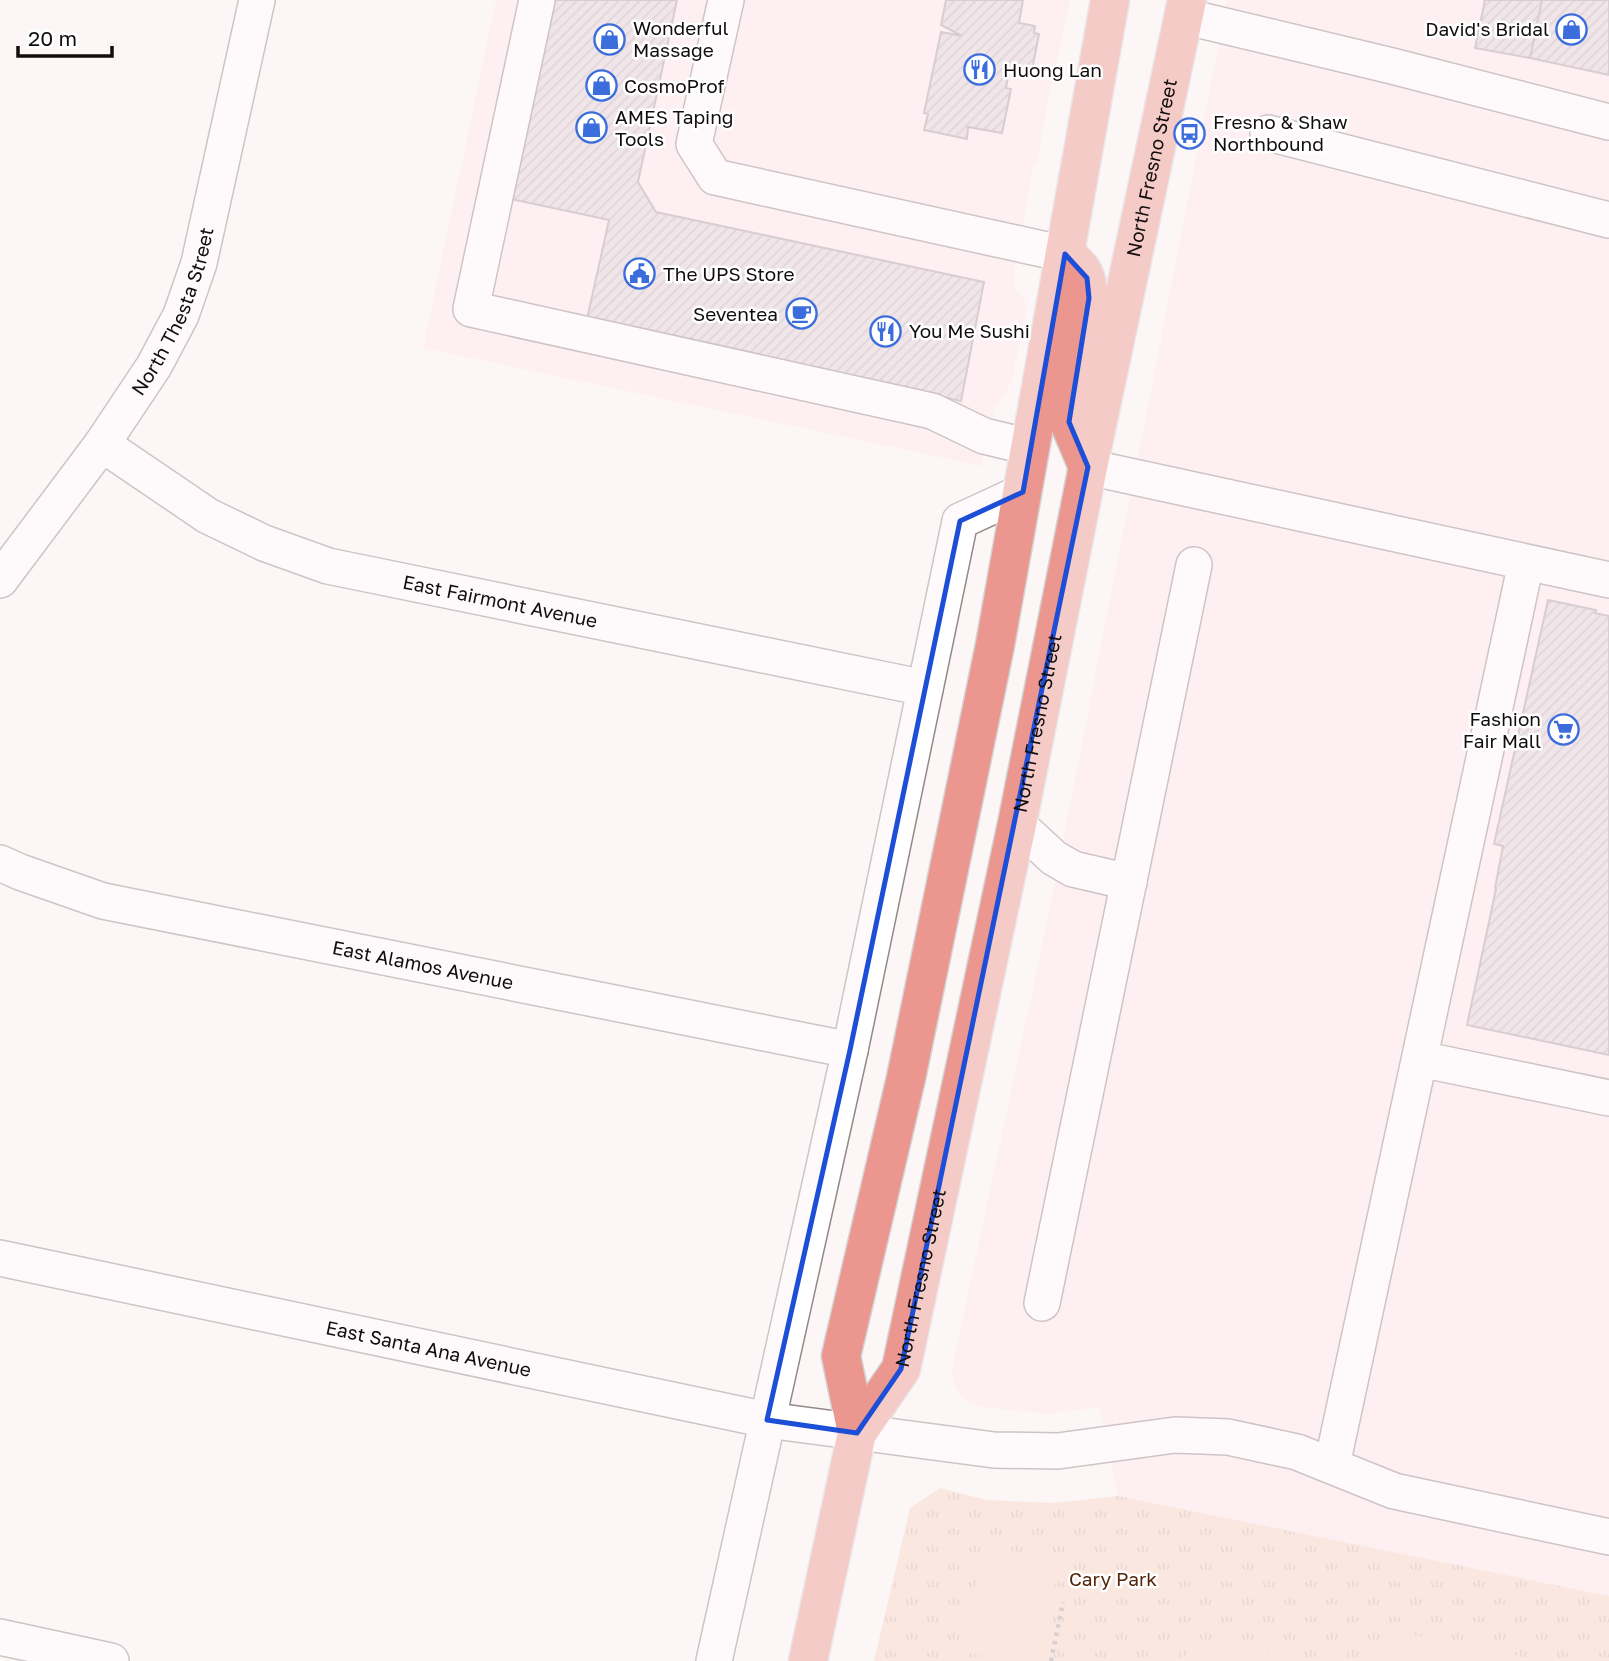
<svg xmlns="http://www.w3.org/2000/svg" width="1609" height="1661" font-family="'Golos Text',sans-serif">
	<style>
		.built { fill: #fee9ec }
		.park { fill: url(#park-tufts) }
		.pitch { fill: #f6d5c4 }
		.building { fill: url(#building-hatch); stroke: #ab9da4; stroke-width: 2 }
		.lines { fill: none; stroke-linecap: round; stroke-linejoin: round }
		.minor-casing { stroke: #968789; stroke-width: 38 }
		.major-casing { stroke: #d4d3d3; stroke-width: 41 }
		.path { stroke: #a8a1a2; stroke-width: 4.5; stroke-dasharray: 3.5 5; stroke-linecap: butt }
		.minor { stroke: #fff; stroke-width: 35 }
		.major { stroke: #eb978f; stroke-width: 38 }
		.marked { fill: none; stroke: #1d4ed8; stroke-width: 5; stroke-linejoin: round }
		.labels { text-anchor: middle; stroke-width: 5; stroke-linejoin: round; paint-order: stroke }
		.poi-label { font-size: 19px; fill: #120d0d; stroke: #fff; text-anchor: start }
		.street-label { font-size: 19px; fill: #120d0d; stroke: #fff }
		.park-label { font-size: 19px; fill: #532609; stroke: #fff }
	</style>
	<defs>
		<pattern id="park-tufts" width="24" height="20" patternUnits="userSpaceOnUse" patternTransform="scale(1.75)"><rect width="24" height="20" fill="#f6d5c4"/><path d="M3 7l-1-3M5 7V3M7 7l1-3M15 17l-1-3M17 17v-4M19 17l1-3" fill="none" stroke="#d2b6a7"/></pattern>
		<pattern id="building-hatch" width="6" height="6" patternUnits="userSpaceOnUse" patternTransform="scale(1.75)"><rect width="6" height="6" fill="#dfd0d7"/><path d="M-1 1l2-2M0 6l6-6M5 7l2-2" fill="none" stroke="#beb1b7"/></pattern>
	</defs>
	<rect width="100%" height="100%" fill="#fdf6f7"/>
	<path class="built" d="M 496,0 L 1070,0 L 1042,131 L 1039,158 L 1033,168 L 1014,275 L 1015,288 L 1026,302 L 1027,308 L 1011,384 L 995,408 L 982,466 L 423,348 Z
		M 1227,0 L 1609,0 L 1609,1596 L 1118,1496 L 1099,1407 L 1048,1414 L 980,1407 L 968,1402 L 959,1393 L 953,1381 L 952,1369 L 1048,917 Z"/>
	<path class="park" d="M 940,1488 L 987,1500 L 1054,1503 L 1118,1496 L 1609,1596 L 1609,1661 L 874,1661 L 910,1508 Z"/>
	<path class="pitch" d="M 985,1545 L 1059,1562 L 1041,1661 L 1011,1661 L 959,1651 Z
		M 1389,1630 L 1544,1661 L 1383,1661 Z
		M 1211,1640 L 1315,1661 L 1184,1661 L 1185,1655 Z"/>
	<path class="building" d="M 552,0 L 677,0 L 638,182 L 656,212 L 984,282 L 961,401 L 587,319 L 609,220 L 511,199 Z
		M 946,0 L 1023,0 L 1019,23 L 1035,26 L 1034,33 L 1039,34 L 1032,70 L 1027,69 L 1026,74 L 1009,71 L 1006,88 L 1011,89 L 1002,133 L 968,127 L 967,139 L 924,130 L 928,114 L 924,113 L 941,32 L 962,36 L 941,25 Z
		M 1483,0 L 1542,0 L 1530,58 L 1475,48 L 1485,0 Z
		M 1542,0 L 1609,0 L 1609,75 L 1530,58 Z
		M 1548,600 L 1596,610 L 1595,613 L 1609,616 L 1609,1055 L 1467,1025 L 1496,889 L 1495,888 L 1503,846 L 1494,844 Z"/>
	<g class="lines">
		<defs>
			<g id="minor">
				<path d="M 537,0 L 471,309 L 932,411 L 984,436 L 1030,447"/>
				<path d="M 726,0 L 694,144 L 715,177 L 1065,254"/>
				<path d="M 1183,16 L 1392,66 L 1609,122"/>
				<path d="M 1268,133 L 1609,220"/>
				<path id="s1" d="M 102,444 L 208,516 L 264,543 L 328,566 L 925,688"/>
				<path d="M 1088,467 L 1609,580"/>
				<path id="s2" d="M 0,580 L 102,444 L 154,366 L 181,315 L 199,263 L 257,0"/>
				<path d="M 1017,824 L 1054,858 L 1073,869 L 1129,882"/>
				<path id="s3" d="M 0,863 L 20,872 L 103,901 L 850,1050"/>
				<path d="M 1420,1059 L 1609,1098"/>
				<path id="s4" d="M 0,1258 L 767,1420 L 994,1450 L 1058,1451 L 1175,1435 L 1228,1437 L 1297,1452 L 1394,1491 L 1609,1537"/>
				<path d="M 1042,1303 L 1194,565"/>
				<path d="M 1332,1465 L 1526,563"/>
				<path d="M 0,1637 L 111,1661"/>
				<path d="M 714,1661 L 850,1050 L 960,521 L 1023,492"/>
			</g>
			<g id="major">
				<path d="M 1065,254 C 1083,268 1087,274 1089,298 L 1069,422 L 1088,467"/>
				<path d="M 857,1433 L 841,1356 L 906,1078 L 995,645 L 1110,0"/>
				<path id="s5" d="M 808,1661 L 857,1433 L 901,1369 L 1017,824 L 1088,467 L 1187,0"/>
			</g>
		</defs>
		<use href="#minor" class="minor-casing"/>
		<use href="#major" class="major-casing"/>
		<path class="path" d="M 1051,1661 L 1063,1602"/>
		<use href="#minor" class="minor"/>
		<use href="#major" class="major"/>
	</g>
	<path d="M0 0H1609V1661H0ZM 1065,254 L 1087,278 L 1089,298 L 1069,422 L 1088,467 L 901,1369 L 857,1433 L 767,1420 L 850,1050 L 960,521 L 1023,492 Z" fill="#fdf6f7" fill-opacity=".55" fill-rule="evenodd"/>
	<path class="marked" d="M 1065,254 L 1087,278 L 1089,298 L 1069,422 L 1088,467 L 901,1369 L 857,1433 L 767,1420 L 850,1050 L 960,521 L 1023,492 Z"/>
	<defs>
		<symbol id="shop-ring" viewBox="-11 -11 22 22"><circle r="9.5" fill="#fff" stroke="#3c6ddd" stroke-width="1.5"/><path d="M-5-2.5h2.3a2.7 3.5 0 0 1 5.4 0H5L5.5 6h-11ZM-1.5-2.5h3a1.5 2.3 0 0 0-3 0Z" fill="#3c6ddd"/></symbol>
		<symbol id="restaurant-ring" viewBox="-11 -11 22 22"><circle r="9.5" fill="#fff" stroke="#3c6ddd" stroke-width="1.5"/><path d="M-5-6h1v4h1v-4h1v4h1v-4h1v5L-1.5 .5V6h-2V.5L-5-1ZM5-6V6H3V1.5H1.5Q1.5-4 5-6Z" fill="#3c6ddd"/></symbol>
		<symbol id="bus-ring" viewBox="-11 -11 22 22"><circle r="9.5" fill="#fff" stroke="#3c6ddd" stroke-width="1.5"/><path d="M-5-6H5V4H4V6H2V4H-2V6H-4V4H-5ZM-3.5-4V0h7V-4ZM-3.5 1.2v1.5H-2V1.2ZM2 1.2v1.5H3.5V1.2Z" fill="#3c6ddd"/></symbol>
		<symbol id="civic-ring" viewBox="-11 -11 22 22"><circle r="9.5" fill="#fff" stroke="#3c6ddd" stroke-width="1.5"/><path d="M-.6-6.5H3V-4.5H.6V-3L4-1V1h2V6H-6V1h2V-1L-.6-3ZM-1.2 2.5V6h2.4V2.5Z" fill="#3c6ddd"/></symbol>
		<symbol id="cafe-ring" viewBox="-11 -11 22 22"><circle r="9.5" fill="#fff" stroke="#3c6ddd" stroke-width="1.5"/><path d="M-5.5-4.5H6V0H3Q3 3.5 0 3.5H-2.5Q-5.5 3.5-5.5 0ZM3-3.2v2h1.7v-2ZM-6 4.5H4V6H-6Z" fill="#3c6ddd"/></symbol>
		<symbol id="supermarket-ring" viewBox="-11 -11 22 22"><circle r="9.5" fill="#fff" stroke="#3c6ddd" stroke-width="1.5"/><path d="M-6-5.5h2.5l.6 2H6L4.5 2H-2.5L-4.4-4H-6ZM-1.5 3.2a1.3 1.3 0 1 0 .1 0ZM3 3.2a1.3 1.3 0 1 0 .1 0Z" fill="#3c6ddd"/></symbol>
	</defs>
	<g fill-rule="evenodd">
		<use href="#shop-ring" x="1554" y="12" width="35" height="35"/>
		<use href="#shop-ring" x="592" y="22" width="35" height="35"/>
		<use href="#restaurant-ring" x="962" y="52" width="35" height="35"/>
		<use href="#shop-ring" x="584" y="68" width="35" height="35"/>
		<use href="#shop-ring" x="574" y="110" width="35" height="35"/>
		<use href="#bus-ring" x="1172" y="116" width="35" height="35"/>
		<use href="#civic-ring" x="622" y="256" width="35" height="35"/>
		<use href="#cafe-ring" x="784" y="296" width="35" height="35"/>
		<use href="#restaurant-ring" x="868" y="314" width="35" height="35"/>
		<use href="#supermarket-ring" x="1546" y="712" width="35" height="35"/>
	</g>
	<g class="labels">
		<g class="poi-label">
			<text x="633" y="35">Wonderful<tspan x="633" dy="22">Massage</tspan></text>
			<text x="1549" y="36" text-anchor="end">David's Bridal</text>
			<text x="1003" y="77">Huong Lan</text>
			<text x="624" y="93">CosmoProf</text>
			<text x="615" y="124">AMES Taping<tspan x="615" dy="22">Tools</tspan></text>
			<text x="1213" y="129">Fresno &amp; Shaw<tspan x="1213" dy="22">Northbound</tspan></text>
			<text x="663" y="281">The UPS Store</text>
			<text x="778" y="321" text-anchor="end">Seventea</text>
			<text x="909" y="338">You Me Sushi</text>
			<text x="1541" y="726" text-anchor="end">Fashion<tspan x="1541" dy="22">Fair Mall</tspan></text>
		</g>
		<g class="street-label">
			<text dy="7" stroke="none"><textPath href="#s5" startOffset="1538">North Fresno Street</textPath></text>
			<text dy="7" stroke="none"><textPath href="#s2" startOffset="322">North Thesta Street</textPath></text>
			<text dy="7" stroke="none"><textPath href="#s1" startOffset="434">East Fairmont Avenue</textPath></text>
			<text dy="7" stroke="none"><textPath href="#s5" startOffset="971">North Fresno Street</textPath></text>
			<text dy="7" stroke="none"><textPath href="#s3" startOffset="436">East Alamos Avenue</textPath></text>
			<text dy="7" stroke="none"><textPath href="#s5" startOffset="404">North Fresno Street</textPath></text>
			<text dy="7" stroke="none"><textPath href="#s4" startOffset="438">East Santa Ana Avenue</textPath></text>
		</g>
		<g class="park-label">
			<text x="1113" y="1586">Cary Park</text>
		</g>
	</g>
	<path d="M18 46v10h94v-10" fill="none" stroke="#120d0d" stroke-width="3.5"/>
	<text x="28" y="46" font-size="21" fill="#120d0d" stroke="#ffffff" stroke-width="5" paint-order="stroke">20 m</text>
</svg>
